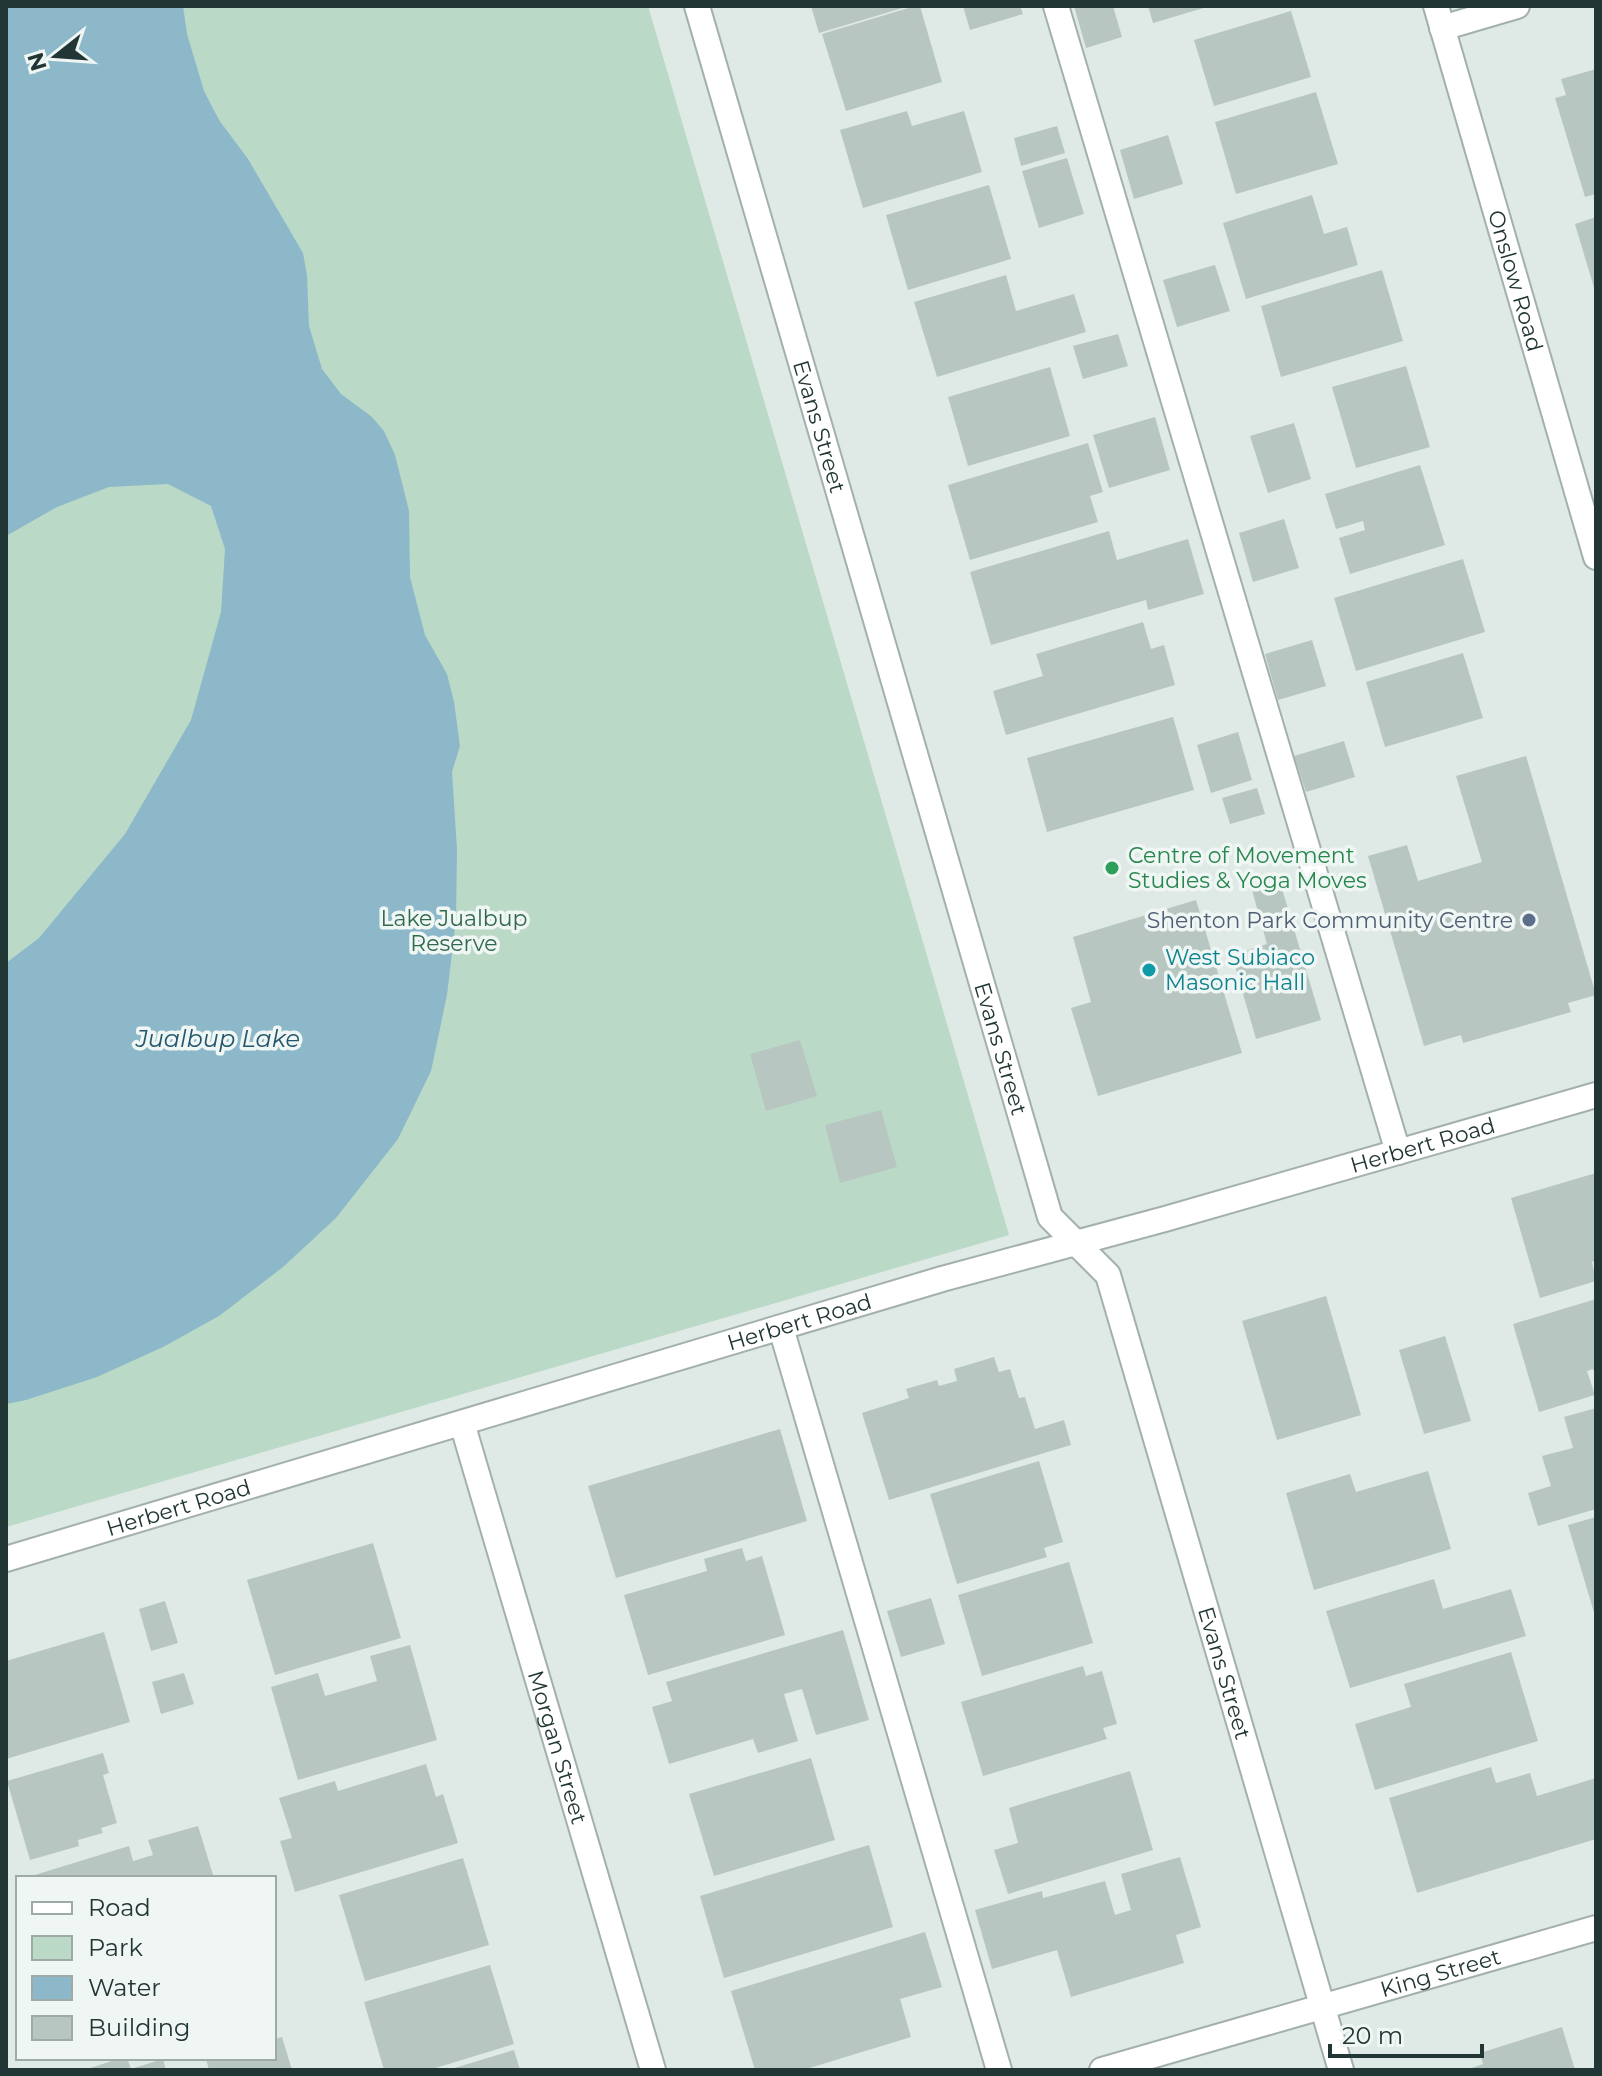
<svg xmlns="http://www.w3.org/2000/svg" width="1602" height="2076" font-family="Montserrat,sans-serif">
	<style>
		.green { fill: #bad9c6 }
		.water { fill: #8cb8ca }
		.building { fill: #b8c6c2 }
		.lines { fill: none; stroke-linecap: round; stroke-linejoin: round }
		.service-casing { stroke: #a3b0ad; stroke-width: 28 }
		.minor-casing { stroke: #a3b0ad; stroke-width: 28 }
		.tertiary-casing { stroke: #a3b0ad; stroke-width: 28 }
		.service { stroke: #fff; stroke-width: 24 }
		.minor { stroke: #fff; stroke-width: 24 }
		.tertiary { stroke: #fff; stroke-width: 24 }
		.leisure-dot { fill: #2e9e5b; stroke: #eff6f4; stroke-width: 3 }
		.service-dot { fill: #5c6f8a; stroke: #eff6f4; stroke-width: 3 }
		.culture-dot { fill: #0f9aa8; stroke: #eff6f4; stroke-width: 3 }
		.labels { text-anchor: middle; stroke-width: 7; stroke-linejoin: round; paint-order: stroke }
		.street-label { font-size: 22px; fill: #223735; stroke: #eff6f4 }
		.leisure-label { font-size: 22px; fill: #27864d; stroke: #eff6f4; text-anchor: start }
		.park-label { font-size: 22px; fill: #306a4e; stroke: #eff6f4 }
		.service-label { font-size: 22px; fill: #4e5e75; stroke: #eff6f4; text-anchor: end }
		.culture-label { font-size: 22px; fill: #0d838f; stroke: #eff6f4; text-anchor: start }
		.water-label { font-size: 24px; font-style: italic; fill: #22576d; stroke: #eff6f4 }
	</style>
	<rect width="100%" height="100%" fill="#dfe9e6"/>
	<path class="green" d="M 6,6 L 648,6 L 1009,1235 L 6,1527 Z"/>
	<path class="water" d="M 6,6 L 183,6 L 187,34 L 204,91 L 219,120 L 248,159 L 303,253 L 307,275 L 309,326 L 322,369 L 341,394 L 372,417 L 384,431 L 395,455 L 409,511 L 410,577 L 425,635 L 447,674 L 454,702 L 460,746 L 452,772 L 457,849 L 456,919 L 447,995 L 431,1071 L 398,1139 L 336,1218 L 283,1267 L 219,1316 L 163,1347 L 97,1377 L 26,1400 L 6,1404 L 6,963 L 39,938 L 125,834 L 191,720 L 221,612 L 225,549 L 211,506 L 168,484 L 109,487 L 57,507 L 6,536 Z"/>
	<path class="building" d="M 811,6 L 906,6 L 906,7 L 819,33 Z
		M 915,6 L 920,6 L 942,82 L 846,111 L 822,34 Z
		M 963,6 L 1020,6 L 1023,14 L 970,30 Z
		M 1074,6 L 1113,6 L 1122,37 L 1086,48 Z
		M 1148,6 L 1206,6 L 1207,7 L 1153,23 Z
		M 1291,11 L 1311,77 L 1214,106 L 1194,40 Z
		M 1596,69 L 1596,194 L 1585,197 L 1555,98 L 1566,95 L 1561,79 Z
		M 1316,92 L 1338,164 L 1236,194 L 1215,122 Z
		M 907,111 L 912,126 L 964,111 L 982,172 L 863,208 L 840,130 Z
		M 1057,126 L 1065,153 L 1021,166 L 1014,138 Z
		M 1168,135 L 1183,184 L 1134,199 L 1120,150 Z
		M 1067,158 L 1084,214 L 1039,228 L 1022,171 Z
		M 989,185 L 1011,259 L 908,290 L 886,215 Z
		M 1312,195 L 1324,234 L 1347,227 L 1358,265 L 1246,299 L 1223,223 Z
		M 1596,217 L 1596,291 L 1595,291 L 1575,224 Z
		M 1215,265 L 1230,311 L 1177,327 L 1163,280 Z
		M 1382,270 L 1403,341 L 1281,377 L 1261,306 Z
		M 1006,275 L 1016,311 L 1074,294 L 1086,332 L 937,377 L 914,302 Z
		M 1118,334 L 1128,366 L 1083,379 L 1073,346 Z
		M 1406,366 L 1430,447 L 1356,468 L 1332,387 Z
		M 1050,367 L 1070,436 L 968,466 L 948,397 Z
		M 1155,417 L 1170,470 L 1109,488 L 1093,435 Z
		M 1294,423 L 1311,479 L 1268,493 L 1250,436 Z
		M 1088,443 L 1103,492 L 1090,496 L 1098,522 L 970,560 L 948,485 Z
		M 1420,465 L 1445,545 L 1350,574 L 1339,538 L 1365,530 L 1363,521 L 1336,529 L 1325,494 Z
		M 1284,519 L 1299,568 L 1253,582 L 1239,533 Z
		M 1109,531 L 1117,560 L 1188,539 L 1204,594 L 1148,610 L 1146,600 L 991,645 L 970,572 Z
		M 1463,559 L 1485,632 L 1356,671 L 1334,598 Z
		M 1143,622 L 1151,649 L 1164,645 L 1175,685 L 1006,735 L 993,691 L 1043,676 L 1036,654 Z
		M 1312,640 L 1326,686 L 1278,700 L 1265,654 Z
		M 1463,653 L 1483,718 L 1385,747 L 1366,682 Z
		M 1173,717 L 1194,790 L 1047,832 L 1027,758 Z
		M 1238,732 L 1252,780 L 1211,793 L 1197,745 Z
		M 1344,741 L 1355,777 L 1306,792 L 1294,756 Z
		M 1526,756 L 1596,995 L 1568,1003 L 1571,1012 L 1463,1043 L 1461,1035 L 1424,1046 L 1368,856 L 1407,845 L 1418,881 L 1482,862 L 1456,776 Z
		M 1257,788 L 1265,814 L 1230,824 L 1222,798 Z
		M 1280,882 L 1321,1020 L 1256,1039 L 1232,955 L 1267,944 L 1252,890 Z
		M 1196,900 L 1242,1053 L 1098,1096 L 1071,1008 L 1091,1002 L 1073,937 Z
		M 800,1040 L 817,1096 L 766,1111 L 750,1054 Z
		M 881,1110 L 897,1167 L 840,1183 L 825,1125 Z
		M 1596,1173 L 1596,1260 L 1592,1262 L 1596,1281 L 1540,1298 L 1511,1198 Z
		M 1326,1296 L 1361,1415 L 1277,1440 L 1242,1321 Z
		M 1596,1299 L 1596,1377 L 1593,1369 L 1587,1371 L 1595,1395 L 1539,1412 L 1513,1324 Z
		M 1445,1336 L 1471,1421 L 1424,1434 L 1399,1350 Z
		M 994,1357 L 999,1372 L 1010,1369 L 1019,1398 L 1025,1397 L 1035,1429 L 1064,1420 L 1071,1445 L 889,1500 L 862,1413 L 909,1398 L 906,1389 L 937,1380 L 939,1386 L 957,1381 L 954,1369 Z
		M 1596,1408 L 1596,1509 L 1538,1526 L 1528,1493 L 1551,1486 L 1542,1456 L 1573,1448 L 1564,1417 Z
		M 780,1429 L 807,1521 L 616,1578 L 588,1486 Z
		M 1039,1461 L 1063,1542 L 1044,1548 L 1047,1557 L 957,1584 L 930,1494 Z
		M 1428,1471 L 1451,1549 L 1314,1590 L 1286,1493 L 1350,1474 L 1356,1492 Z
		M 1596,1517 L 1596,1616 L 1595,1616 L 1568,1525 Z
		M 373,1543 L 401,1638 L 275,1675 L 247,1580 Z
		M 742,1548 L 746,1561 L 762,1556 L 785,1635 L 648,1675 L 624,1595 L 707,1571 L 704,1559 Z
		M 1069,1562 L 1093,1643 L 982,1676 L 958,1595 Z
		M 1434,1579 L 1443,1609 L 1511,1589 L 1526,1636 L 1350,1688 L 1326,1611 Z
		M 931,1598 L 945,1644 L 901,1657 L 887,1611 Z
		M 165,1601 L 178,1643 L 151,1651 L 139,1609 Z
		M 843,1630 L 869,1720 L 816,1735 L 802,1689 L 784,1694 L 798,1741 L 758,1753 L 753,1739 L 669,1764 L 652,1707 L 672,1701 L 666,1682 Z
		M 104,1632 L 130,1722 L 6,1759 L 6,1661 Z
		M 410,1645 L 437,1740 L 298,1780 L 271,1687 L 318,1673 L 325,1696 L 377,1681 L 370,1656 Z
		M 1511,1652 L 1538,1741 L 1375,1790 L 1355,1724 L 1411,1707 L 1404,1684 Z
		M 1083,1666 L 1086,1676 L 1102,1671 L 1117,1724 L 1103,1728 L 1107,1739 L 983,1776 L 961,1702 Z
		M 184,1673 L 194,1704 L 161,1714 L 152,1682 Z
		M 103,1753 L 109,1773 L 103,1775 L 117,1823 L 101,1828 L 103,1833 L 78,1840 L 79,1846 L 30,1860 L 7,1781 Z
		M 811,1758 L 835,1840 L 714,1876 L 689,1794 Z
		M 426,1764 L 436,1797 L 443,1794 L 458,1843 L 295,1892 L 280,1841 L 292,1838 L 279,1798 L 335,1781 L 338,1791 Z
		M 1491,1767 L 1496,1783 L 1530,1773 L 1537,1796 L 1596,1778 L 1596,1839 L 1417,1893 L 1389,1798 Z
		M 1130,1771 L 1153,1850 L 1008,1894 L 994,1850 L 1018,1843 L 1009,1808 Z
		M 198,1826 L 214,1878 L 25,1878 L 129,1846 L 133,1861 L 153,1855 L 148,1840 Z
		M 869,1845 L 893,1927 L 724,1978 L 700,1896 Z
		M 1180,1857 L 1201,1927 L 1176,1935 L 1184,1963 L 1071,1997 L 1057,1950 L 992,1969 L 975,1910 L 1042,1891 L 1043,1898 L 1105,1881 L 1115,1915 L 1131,1910 L 1121,1874 Z
		M 463,1858 L 489,1945 L 365,1981 L 339,1895 Z
		M 925,1932 L 942,1987 L 900,1999 L 911,2037 L 803,2070 L 755,2070 L 731,1991 Z
		M 490,1965 L 514,2044 L 429,2070 L 384,2070 L 364,2002 Z
		M 1562,2027 L 1575,2070 L 1466,2070 L 1483,2064 L 1480,2053 Z
		M 282,2037 L 292,2070 L 209,2070 L 206,2059 L 210,2058 L 274,2058 L 274,2039 Z
		M 514,2050 L 520,2070 L 451,2070 L 451,2069 Z
		M 121,2058 L 127,2058 L 131,2069 L 163,2059 L 166,2070 L 84,2070 Z"/>
	<g class="lines">
		<defs>
			<path id="service" d="M 1056,6 L 1398,1152
				M 781,1328 L 999,2070"/>
			<g id="minor">
				<path id="s1" d="M 697,6 L 1050,1217 L 1108,1275 L 1341,2070"/>
				<path d="M 1442,28 L 1517,6"/>
				<path id="s2" d="M 462,1423 L 653,2070"/>
				<path id="s3" d="M 1102,2070 L 1596,1928"/>
			</g>
			<g id="tertiary">
				<path id="s4" d="M 1436,6 L 1596,557"/>
				<path id="s5" d="M 6,1559 L 942,1279 L 1165,1219 L 1596,1095"/>
			</g>
		</defs>
		<use href="#service" class="service-casing"/>
		<use href="#minor" class="minor-casing"/>
		<use href="#tertiary" class="tertiary-casing"/>
		<use href="#service" class="service"/>
		<use href="#minor" class="minor"/>
		<use href="#tertiary" class="tertiary"/>
	</g>
	<circle class="leisure-dot" cx="1112" cy="868" r="8"/>
	<circle class="service-dot" cx="1529" cy="920" r="8"/>
	<circle class="culture-dot" cx="1149" cy="970" r="8"/>
	<g class="labels">
		<g class="street-label">
			<text dy="8" stroke="none"><textPath href="#s4" startOffset="286">Onslow Road</textPath></text>
			<text dy="8" stroke="none"><textPath href="#s1" startOffset="438">Evans Street</textPath></text>
			<text dy="8" stroke="none"><textPath href="#s1" startOffset="1086">Evans Street</textPath></text>
			<text dy="8" stroke="none"><textPath href="#s5" startOffset="1476">Herbert Road</textPath></text>
			<text dy="8" stroke="none"><textPath href="#s5" startOffset="828">Herbert Road</textPath></text>
			<text dy="8" stroke="none"><textPath href="#s5" startOffset="180">Herbert Road</textPath></text>
			<text dy="8" stroke="none"><textPath href="#s1" startOffset="1758">Evans Street</textPath></text>
			<text dy="8" stroke="none"><textPath href="#s2" startOffset="338">Morgan Street</textPath></text>
			<text dy="8" stroke="none"><textPath href="#s3" startOffset="352">King Street</textPath></text>
		</g>
		<g class="leisure-label">
			<text x="1128" y="863">Centre of Movement<tspan x="1128" dy="25">Studies &amp; Yoga Moves</tspan></text>
		</g>
		<g class="park-label">
			<text x="454" y="926">Lake Jualbup<tspan x="454" dy="25">Reserve</tspan></text>
		</g>
		<g class="service-label">
			<text x="1513" y="928">Shenton Park Community Centre</text>
		</g>
		<g class="culture-label">
			<text x="1165" y="965">West Subiaco<tspan x="1165" dy="25">Masonic Hall</tspan></text>
		</g>
		<g class="water-label">
			<text x="218" y="1047">Jualbup Lake</text>
		</g>
	</g>
	<rect width="1602" height="2076" fill="none" stroke="#223735" stroke-width="16"/>
	<rect x="16" y="1876" width="260" height="184" fill="#eff6f4" stroke="#9daaa8" stroke-width="2"/>
	<rect x="32" y="1902" width="40" height="12" fill="#ffffff" stroke="#9daaa8" stroke-width="2"/>
	<text x="88" y="1916" font-size="24" fill="#223735">Road</text>
	<rect x="32" y="1936" width="40" height="24" fill="#bad9c6" stroke="#9daaa8" stroke-width="2"/>
	<text x="88" y="1956" font-size="24" fill="#223735">Park</text>
	<rect x="32" y="1976" width="40" height="24" fill="#8cb8ca" stroke="#9daaa8" stroke-width="2"/>
	<text x="88" y="1996" font-size="24" fill="#223735">Water</text>
	<rect x="32" y="2016" width="40" height="24" fill="#b8c6c2" stroke="#9daaa8" stroke-width="2"/>
	<text x="88" y="2036" font-size="24" fill="#223735">Building</text>
	<g transform="translate(56 56) rotate(253)" stroke="#eff6f4" stroke-width="6" paint-order="stroke">
	<path d="M0-6L14 30L0 20L-14 30Z" fill="#223735"/>
	<text y="-12" font-size="22" font-weight="bold" text-anchor="middle" fill="#223735">N</text>
	</g>
	<path d="M1330 2044v12h152v-12" fill="none" stroke="#223735" stroke-width="4"/>
	<text x="1342" y="2044" font-size="24" fill="#223735" stroke="#eff6f4" stroke-width="6" paint-order="stroke">20 m</text>
</svg>
